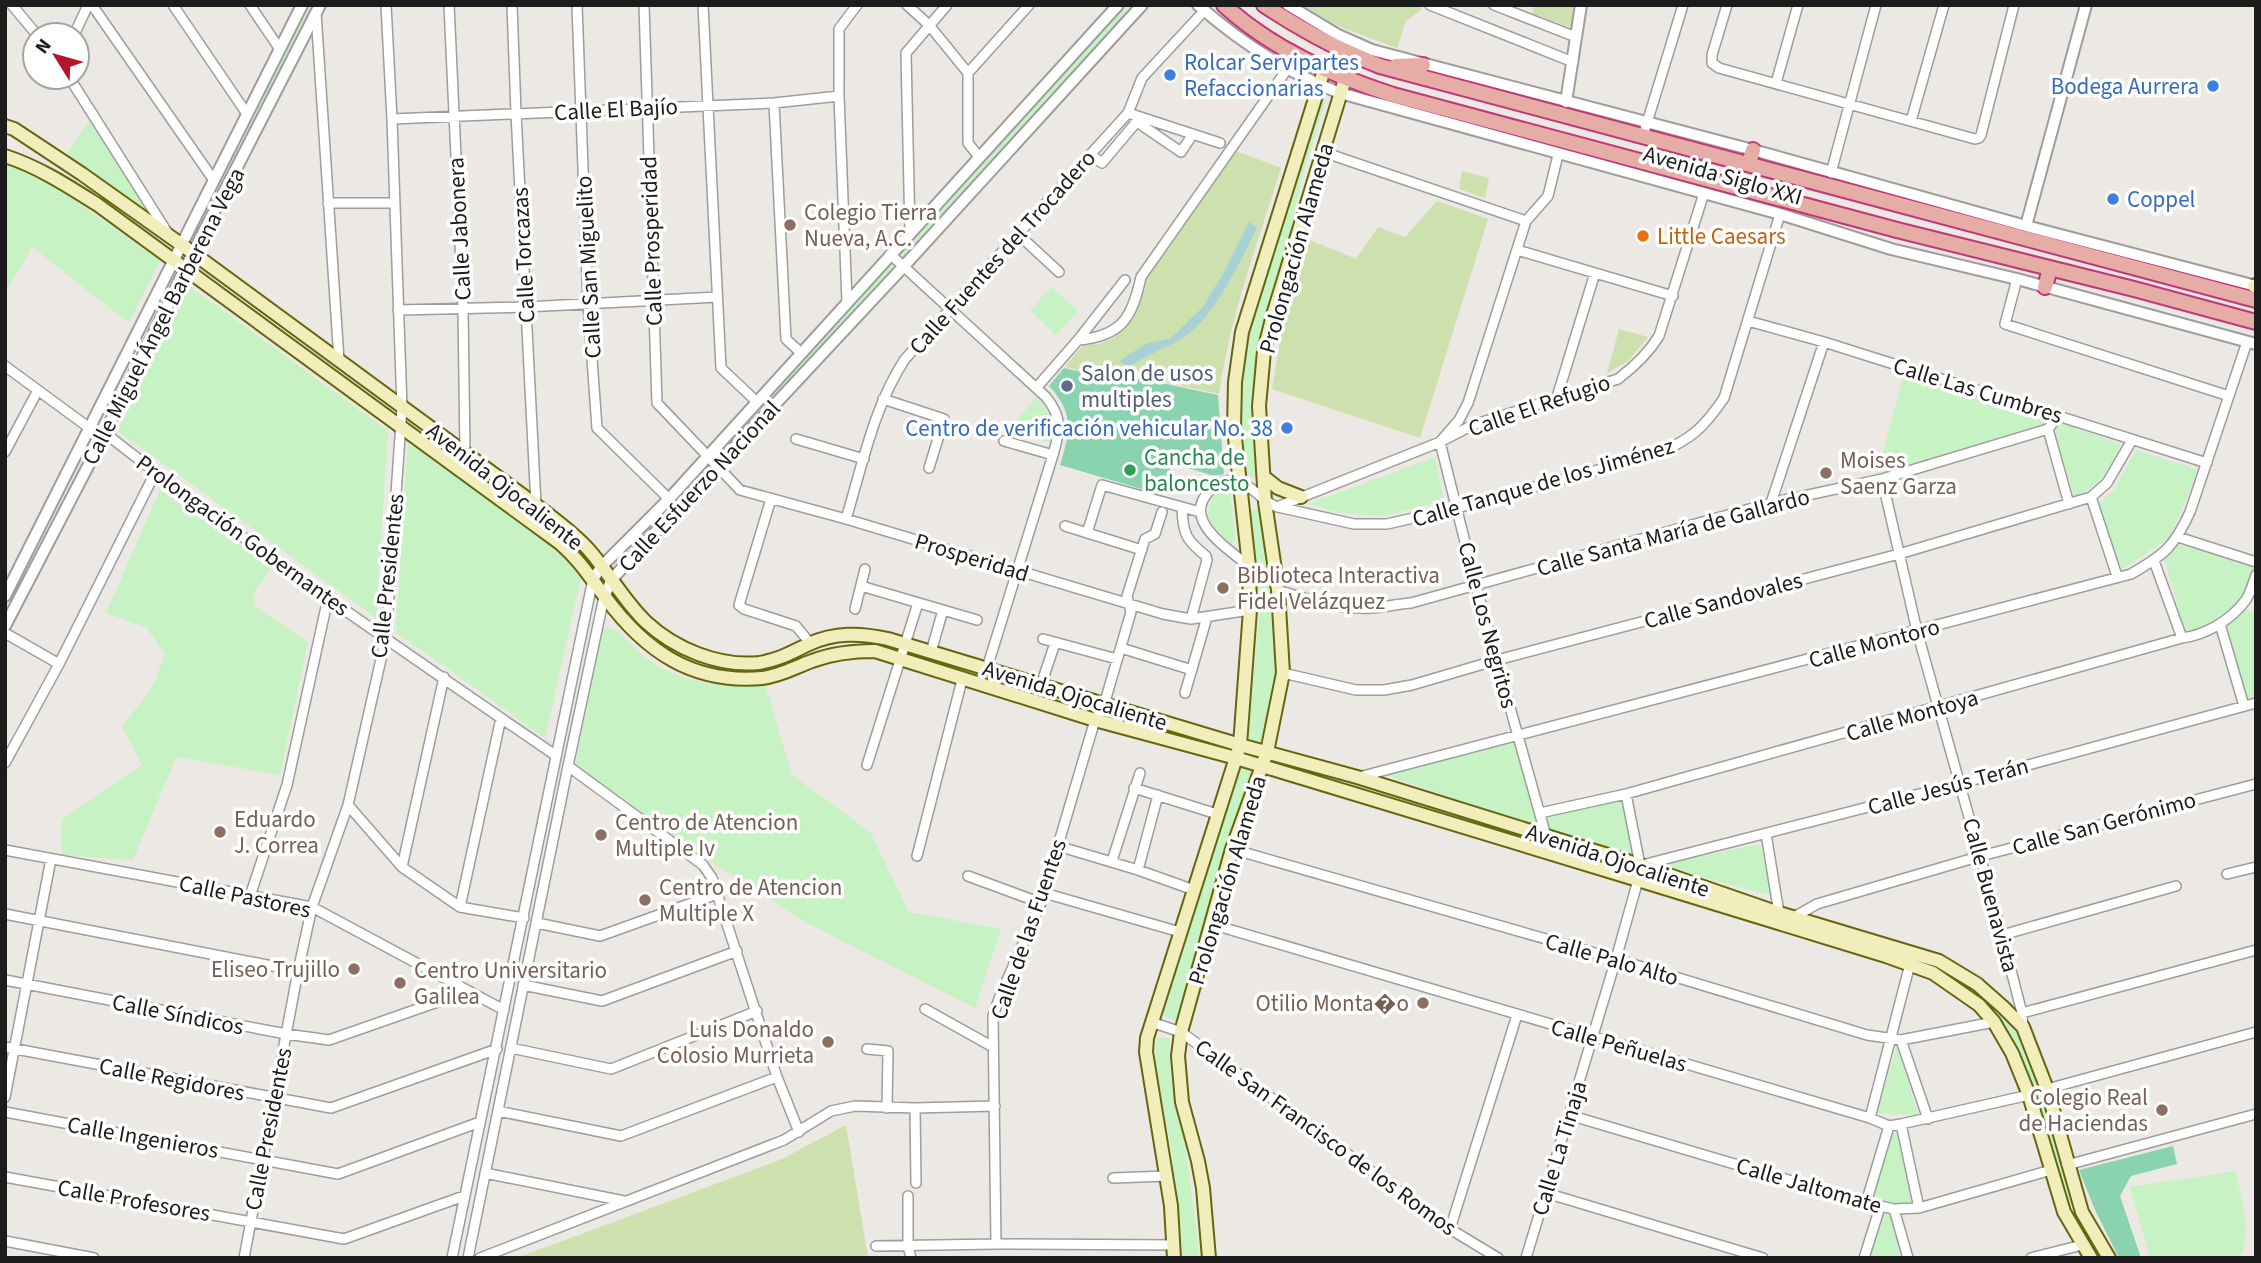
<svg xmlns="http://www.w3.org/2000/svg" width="2261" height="1263" font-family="'Source Sans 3',sans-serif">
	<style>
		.grass { fill: #cde1ae }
		.park { fill: #c6f2c4 }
		.pitch { fill: #89d3ae }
		.water { fill: #a8d1d5 }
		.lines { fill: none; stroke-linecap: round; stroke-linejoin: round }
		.minor-casing { stroke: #9d9d9d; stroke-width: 12 }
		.tertiary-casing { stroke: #9d9d9d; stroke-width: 14 }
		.secondary-casing { stroke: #666510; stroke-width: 16 }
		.trunk-casing { stroke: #c33778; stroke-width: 18 }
		.minor { stroke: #fff; stroke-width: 9 }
		.tertiary { stroke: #fff; stroke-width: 10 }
		.secondary { stroke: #f2eebc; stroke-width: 12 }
		.trunk { stroke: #e6aca6; stroke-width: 14 }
		.shop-dot { fill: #3f7fe0; stroke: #fff; stroke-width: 2.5 }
		.education-dot { fill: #8d6e63; stroke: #fff; stroke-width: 2.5 }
		.food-dot { fill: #e8710a; stroke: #fff; stroke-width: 2.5 }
		.service-dot { fill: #5c6f8a; stroke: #fff; stroke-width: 2.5 }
		.leisure-dot { fill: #2e9e5b; stroke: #fff; stroke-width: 2.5 }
		.labels { text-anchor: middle; stroke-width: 7; stroke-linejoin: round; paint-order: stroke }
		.shop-label { font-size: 23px; fill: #366cbe; stroke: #fff; text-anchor: start }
		.street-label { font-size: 23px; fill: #1c1c1c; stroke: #fff }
		.education-label { font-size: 23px; fill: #785e54; stroke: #fff; text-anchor: start }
		.food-label { font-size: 23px; fill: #c56008; stroke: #fff; text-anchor: start }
		.service-label { font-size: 23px; fill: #4e5e75; stroke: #fff; text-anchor: start }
		.leisure-label { font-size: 23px; fill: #27864d; stroke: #fff; text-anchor: start }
	</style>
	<rect width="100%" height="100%" fill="#ece8e3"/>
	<path class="grass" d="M 1301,5 L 1421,5 L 1422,9 L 1406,21 L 1397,48 L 1335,25 Z
		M 1535,5 L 1574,5 L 1571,28 L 1532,13 Z
		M 1236,151 L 1281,168 C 1258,242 1230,316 1219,394 L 1139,377 L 1123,379 L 1100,371 L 1091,373 L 1065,367 L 1083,345 L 1099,344 L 1114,338 L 1129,322 L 1145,280 Z
		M 1462,171 L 1489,178 L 1485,198 L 1459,189 Z
		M 1437,201 L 1488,219 L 1420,438 L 1272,389 L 1281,333 L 1310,240 L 1356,259 L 1378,227 L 1405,237 Z
		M 1619,329 L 1648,337 L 1627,362 L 1607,373 Z
		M 846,1125 L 866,1246 L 869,1258 L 517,1258 L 782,1159 Z"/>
	<path class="park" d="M 308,5 L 315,5 L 193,246 L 187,243 Z
		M 1123,5 L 1136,5 L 905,260 L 897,254 Z
		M 1323,100 L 1326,100 L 1303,174 L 1287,245 L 1258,352 L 1253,388 L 1254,435 L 1258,480 L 1245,473 L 1241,431 L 1241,387 L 1245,352 L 1255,311 Z
		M 89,121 L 152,216 L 66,155 Z
		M 5,164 L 39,175 L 160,261 L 129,323 L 32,247 L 5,293 Z
		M 890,260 L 897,268 L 719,461 L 713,455 Z
		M 189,286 L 388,431 L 376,618 L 118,431 Z
		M 1051,287 L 1078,311 L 1056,335 L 1030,310 Z
		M 1904,374 L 2051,416 L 2044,424 L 1877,474 Z
		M 1037,397 C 1050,411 1054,424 1049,443 L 1007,430 Z
		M 2062,422 L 2121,445 C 2109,467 2100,488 2074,496 L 2053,430 Z
		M 408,443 L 559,550 L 581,577 L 545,738 L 396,632 Z
		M 2136,450 L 2198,470 L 2170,537 L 2121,570 L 2099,503 L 2114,490 Z
		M 1435,457 L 1444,501 L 1384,516 L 1340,513 L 1308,504 Z
		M 1230,485 L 1235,540 L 1231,545 L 1215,529 L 1207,516 C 1209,501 1215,490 1230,485 Z
		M 160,490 L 272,567 L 253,594 L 256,607 L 308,642 L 280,775 L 176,757 L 133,860 L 61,855 L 62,819 L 142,765 L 122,727 L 153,686 L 165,654 L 146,627 L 106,613 Z
		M 1256,509 L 1261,511 L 1263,516 L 1278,672 L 1262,742 L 1248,739 L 1259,617 L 1250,516 L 1251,511 Z
		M 2179,545 L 2256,565 C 2252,574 2249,584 2245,592 C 2235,610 2205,629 2185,632 L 2164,558 Z
		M 616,592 L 705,663 L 783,662 L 784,669 C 731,675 682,672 641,632 C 631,622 622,609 613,598 Z
		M 2244,609 L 2256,613 L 2256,696 L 2247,699 L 2226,626 Z
		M 606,628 L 613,629 C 627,638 637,652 650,661 C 682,683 728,689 765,684 L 792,775 L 870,832 L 909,912 L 1001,929 L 975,1008 L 809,924 L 714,864 L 575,766 L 602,632 Z
		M 907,649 L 1092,706 L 1089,712 L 905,654 Z
		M 1519,741 L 1538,827 L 1380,773 Z
		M 1271,758 L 1634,868 L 1632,873 L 1269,764 Z
		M 1240,766 L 1251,771 L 1176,1021 L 1162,1015 Z
		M 1622,800 L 1633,858 L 1550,832 L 1546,817 Z
		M 1760,844 L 1773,896 L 1657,865 Z
		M 1647,872 L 1914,958 L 1937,967 L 1978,991 L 2003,1011 L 2024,1041 L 2046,1104 L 2082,1225 L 2100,1256 L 2096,1258 L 2070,1214 L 2046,1129 L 2011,1036 L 1983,1002 L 1959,986 L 1646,879 Z
		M 1157,1037 L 1169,1038 L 1172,1082 L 1185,1145 L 1200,1258 L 1180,1258 L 1172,1153 L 1155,1061 Z
		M 1897,1046 L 1918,1115 L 1877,1114 Z
		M 1891,1128 L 1898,1129 L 1915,1203 L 1893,1205 L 1872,1201 Z
		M 2235,1171 C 2242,1197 2253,1233 2239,1258 L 2150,1258 L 2130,1187 Z
		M 1882,1212 L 1891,1213 L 1903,1258 L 1868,1258 Z"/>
	<path class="pitch" d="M 1064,368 L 1091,374 L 1100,372 L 1123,379 L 1138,378 L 1218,395 L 1224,474 L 1214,476 L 1172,463 L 1162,495 L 1060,465 C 1070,432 1075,414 1049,386 Z
		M 2173,1146 L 2177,1164 L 2131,1176 L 2120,1196 L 2141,1258 L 2119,1258 L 2095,1210 L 2079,1170 Z"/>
	<path class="water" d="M 1249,222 L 1257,228 C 1241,260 1212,322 1181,339 C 1164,349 1146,355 1129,367 L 1119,361 L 1146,344 L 1171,338 L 1202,308 L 1223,274 Z"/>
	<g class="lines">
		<defs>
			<path id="minor" d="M 12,5 L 37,35
				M 92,5 L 213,179
				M 173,5 L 247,114
				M 250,5 L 279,48
				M 449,5 L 463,308 L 465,453
				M 512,5 L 516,113 L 536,505
				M 577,5 L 588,304 L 597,428 L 669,499
				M 644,5 L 657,403 L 740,490 L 846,519 L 1163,614 L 1191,619 L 1250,610
				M 703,5 L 721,368 L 757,402
				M 907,5 L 929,25 L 968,73
				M 1430,5 L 1573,62
				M 1494,5 L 1576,37
				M 1727,5 L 1712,55 L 1712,63 L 1719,68 L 1975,139 L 1979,138 L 1981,135 L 2014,5
				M 316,13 L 339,360
				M 74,35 L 88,5
				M 69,77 L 167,232
				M 1776,83 L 1798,5
				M 774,103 L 786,339 L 801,353
				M 1128,113 L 1220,143
				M 392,119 L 774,103 L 839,96
				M 1911,121 L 1944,5
				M 1137,122 L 1181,152 L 1193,134
				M 1643,136 L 1683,5
				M 1323,152 L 1526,221
				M 1091,155 L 1102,163 L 1139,119
				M 979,157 L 968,143 L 968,73 L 1029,5
				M 1831,173 L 1876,5
				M 328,203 L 394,203
				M 910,233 L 906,53 L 947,5
				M 1019,235 L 1059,272
				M 1517,250 L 1673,296
				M 890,254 L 1046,397 C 1063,418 1060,431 1053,455 L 987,668
				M 2017,279 L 2005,324 L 2229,396
				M 847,302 L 839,96 L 839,29 L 857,5
				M 398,310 L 526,307 L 717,297
				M 1748,321 L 1824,342 L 2207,463
				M 1078,340 C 1122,336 1132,318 1141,277 L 1288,68
				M 5,366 L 88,427
				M 1037,387 L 1078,340 L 1125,280
				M 1557,397 L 1595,273
				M 883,399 L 944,419 L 929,468
				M 2048,429 L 2069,504
				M 105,433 C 250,547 403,651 555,755
				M 796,439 L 864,459
				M 1004,441 L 1053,455
				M 5,452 L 38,390
				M 1882,479 L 1917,631 L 2002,935 L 2022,1013 L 2023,1027
				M 2091,497 L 2117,576
				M 771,499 L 739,605 L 744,609 L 796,626 L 810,643
				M 1771,503 L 1824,342
				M 1278,507 L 1354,524 L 1387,524 L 1457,508 L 1657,454 C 1691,439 1703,429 1724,398 L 1780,214
				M 1182,509 C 1183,534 1186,540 1206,556 L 1207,560 L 1191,619
				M 846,519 C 862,466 874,406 905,359 L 1128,113 L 1142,78 L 1204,11
				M 1065,526 L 1142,550
				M 1087,533 L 1102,485 L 1200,512
				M 2178,537 L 2256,562
				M 2154,561 L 2182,638
				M 1249,566 C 1226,547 1176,517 1215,486 C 1222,481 1232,478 1241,482 C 1254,488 1262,501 1277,507 L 1440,442 L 1473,425 L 1618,379 C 1635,366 1648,354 1659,336 L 1704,193
				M 861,586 L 977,620
				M 1278,590 C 1308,600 1340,610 1372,608 C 1385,607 1398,604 1411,603 L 1771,503 L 1882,479 L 2048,429 L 2059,415
				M 855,609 L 865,569
				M 2220,624 L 2244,706
				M 5,633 L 59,664
				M 1043,639 L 1117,659
				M 1121,648 L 1192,670
				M 931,652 L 943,610
				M 1283,673 L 1356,690 L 1384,690 L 1412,685 L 1497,660 L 1899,554 L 2091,497 L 2107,483 L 2132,440
				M 1041,685 L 1055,643
				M 1185,693 L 1207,617
				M 5,763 L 59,664 L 155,473
				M 867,765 L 918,603
				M 568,766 L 703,865 L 712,878 L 777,1077 L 799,1132
				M 1359,777 L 2131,574 C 2164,555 2174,547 2190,512 L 2247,342
				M 1134,788 L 1217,814
				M 348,805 L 402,867 L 460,907 L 524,918
				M 1540,813 L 1626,794 L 2182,638 C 2205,635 2230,621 2245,601 C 2250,595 2253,583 2256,575
				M 1766,834 L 1779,913
				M 1546,836 L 1476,586 L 1440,442 L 1459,420 L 1468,403 L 1526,221 L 1548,196 L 1558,155
				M 1058,846 L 1138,870 L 1194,890
				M 1232,849 L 1616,959 L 1867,1035 L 1901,1040 L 1994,1022
				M 5,850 L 312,907 L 504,1010
				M 917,856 L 962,680
				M 1112,861 L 1140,773
				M 1642,865 L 1962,783 L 2256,703
				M 402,867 L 444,677
				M 1138,870 L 1158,795
				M 2227,874 L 2256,867
				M 968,876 L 1041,903
				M 1044,893 L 1180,932
				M 250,896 L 287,785 L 328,598
				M 460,907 L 501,718
				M 5,914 L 298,971
				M 1794,917 L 1817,904 L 1981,856 L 2256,784
				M 537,923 L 600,936 L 717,894
				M 1211,924 L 1870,1118 L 1889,1126 L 1901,1124 L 2029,1095
				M 2002,935 L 2176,886
				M 5,980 L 286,1034 L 329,1040 L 469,991
				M 523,985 L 602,1001 L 737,951
				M 925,1009 L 993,1047
				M 2022,1013 L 2256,950
				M 1151,1022 L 1181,1032 L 1450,1229 L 1498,1258
				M 1901,1040 L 1928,1119
				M 5,1047 L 331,1108 L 497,1049
				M 511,1048 L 611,1069 L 757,1011
				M 867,1049 L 888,1051 L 887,1108
				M 2047,1089 L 2256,1032
				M 5,1097 L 51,859
				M 915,1108 L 916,1183
				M 498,1111 L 621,1136 L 777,1077
				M 5,1112 L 338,1174 L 480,1122
				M 1569,1115 L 1866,1203 L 1894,1209 L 1919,1208 L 2051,1170
				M 1870,1118 L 1910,964
				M 1901,1124 L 1919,1208
				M 2067,1165 L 2256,1114
				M 485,1173 L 624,1201
				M 5,1177 L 344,1239 L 464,1196
				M 1113,1178 L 1166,1176
				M 1546,1193 L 1763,1258
				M 908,1196 L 908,1246 L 911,1258
				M 1866,1203 L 1889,1126
				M 1894,1209 L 1908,1258
				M 1450,1229 L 1517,1015
				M 5,1241 L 94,1258
				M 996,1244 L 993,1016 L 1000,996 L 1041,903 L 1095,720 L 1104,705 L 1131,612 L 1127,596 L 1145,539 L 1155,534 L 1162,512
				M 876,1246 L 996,1244 L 1174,1245
				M 244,1258 L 298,971 L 312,907 L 348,805 L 386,637 L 402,408 L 392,119 L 386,5
				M 452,1258 L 593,579
				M 468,1258 L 568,766 L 604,597
				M 480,1258 L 784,1140 L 831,1111 L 855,1106 L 915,1108 L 995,1106
				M 1526,1258 L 1616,959 L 1638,880 L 1640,865 L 1626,794
				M 1864,1258 L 1880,1207
				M 2031,1258 L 2082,1245"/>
			<path id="tertiary" d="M 1198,5 C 1240,42 1288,73 1340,93 L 1780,214 L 1891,249 L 2017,279 L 2256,344
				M 1288,5 L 1338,35 L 1372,50 L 1753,150 L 2026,226 L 2256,286
				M 1566,102 L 1581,5
				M 2026,226 L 2086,5
				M 593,579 L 602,566 L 669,499 L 1118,5
				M 5,596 L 302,5
				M 604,597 L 612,579 L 904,266 L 1142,5
				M 5,626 L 99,445 L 193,253 L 320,5"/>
			<path id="secondary" d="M 5,126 L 14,129 L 82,174 L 182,245 L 536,505 C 554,519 574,533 589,550 C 609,573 624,601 646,622 C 675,649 719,667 759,663 C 779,660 792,652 809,644 C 835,632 860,633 888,639 L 1240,745 L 1357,777 L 1640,865 L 1779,913 L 1939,961 L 1977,984 L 2003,1007 L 2023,1027 L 2047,1089 L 2082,1212 L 2109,1258
				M 5,156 C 39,167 68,186 98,205 L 561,544 C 581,562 589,576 605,597 C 645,651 692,684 762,678 C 781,676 795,667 812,661 C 833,653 853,651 875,651 L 1095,720 L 1236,758 L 1638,880 L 1886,956 L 1933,973 L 1979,1005 L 1994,1022 L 2012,1053 L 2029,1095 L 2064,1212 L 2091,1258
				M 2254,286 L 2256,285
				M 1264,477 L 1278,488 L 1301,497
				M 1174,1258 L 1171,1206 L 1146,1052 L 1147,1038 L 1240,745 L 1250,610 L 1249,566 L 1234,429 L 1235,382 L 1242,332 L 1324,70
				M 1209,1258 L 1203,1188 L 1198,1161 L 1182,1102 L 1178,1056 L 1181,1032 L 1232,849 L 1267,752 L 1283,673 L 1278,590 L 1265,502 L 1259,406 L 1264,351 L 1273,315 L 1345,79"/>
			<path id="trunk" d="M 1224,5 C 1272,49 1332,75 1393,95 L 1897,230 L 2134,289 L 2256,322
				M 1264,5 C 1302,30 1338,50 1380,66 L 2256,300
				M 1396,66 L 1423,65
				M 1749,163 L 1753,150
				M 2045,287 L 2050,268"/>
		</defs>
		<use href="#minor" class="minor-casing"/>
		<use href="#tertiary" class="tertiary-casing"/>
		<use href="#secondary" class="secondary-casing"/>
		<use href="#trunk" class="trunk-casing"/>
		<use href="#minor" class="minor"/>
		<use href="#tertiary" class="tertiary"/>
		<use href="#secondary" class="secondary"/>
		<use href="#trunk" class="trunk"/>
	</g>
	<g class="shop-dot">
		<circle cx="1170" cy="75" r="7"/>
		<circle cx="2213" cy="86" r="7"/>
		<circle cx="2113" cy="199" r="7"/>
		<circle cx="1287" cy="428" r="7"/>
	</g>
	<g class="education-dot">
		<circle cx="790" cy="225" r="7"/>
		<circle cx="1826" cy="473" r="7"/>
		<circle cx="1223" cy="588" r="7"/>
		<circle cx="220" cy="832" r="7"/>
		<circle cx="601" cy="835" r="7"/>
		<circle cx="645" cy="900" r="7"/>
		<circle cx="354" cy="969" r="7"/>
		<circle cx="400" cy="983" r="7"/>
		<circle cx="1423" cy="1003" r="7"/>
		<circle cx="828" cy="1042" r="7"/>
		<circle cx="2162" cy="1110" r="7"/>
	</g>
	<circle class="food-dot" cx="1643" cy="236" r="7"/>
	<circle class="service-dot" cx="1067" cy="386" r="7"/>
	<circle class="leisure-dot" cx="1130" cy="470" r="7"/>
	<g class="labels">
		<g class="shop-label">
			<text x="1184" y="70">Rolcar Servipartes<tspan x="1184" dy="26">Refaccionarias</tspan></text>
			<text x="2199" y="94" text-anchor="end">Bodega Aurrera</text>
			<text x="2127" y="207">Coppel</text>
			<text x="1273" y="436" text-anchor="end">Centro de verificación vehicular No. 38</text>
		</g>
		<g class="street-label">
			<text transform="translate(616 109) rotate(-3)" y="8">Calle El Bajío</text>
			<text transform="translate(1723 175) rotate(16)" y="8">Avenida Siglo XXI</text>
			<text transform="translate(459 229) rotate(-93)" y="8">Calle Jabonera</text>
			<text transform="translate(651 241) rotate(-92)" y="8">Calle Prosperidad</text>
			<text transform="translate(1296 248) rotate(-74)" y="8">Prolongación Alameda</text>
			<text transform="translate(1002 252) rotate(-48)" y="8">Calle Fuentes del Trocadero</text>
			<text transform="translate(523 255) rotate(-93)" y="8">Calle Torcazas</text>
			<text transform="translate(588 267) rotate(-93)" y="8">Calle San Miguelito</text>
			<text transform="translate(163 316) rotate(-63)" y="8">Calle Miguel Ángel Barberena Vega</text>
			<text transform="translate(1978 390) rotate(17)" y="8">Calle Las Cumbres</text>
			<text transform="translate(1539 405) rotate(-19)" y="8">Calle El Refugio</text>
			<text transform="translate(1543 482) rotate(-16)" y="8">Calle Tanque de los Jiménez</text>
			<text transform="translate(505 486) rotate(38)" y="8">Avenida Ojocaliente</text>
			<text transform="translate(699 486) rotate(-47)" y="8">Calle Esfuerzo Nacional</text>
			<text transform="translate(1673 532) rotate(-15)" y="8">Calle Santa María de Gallardo</text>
			<text transform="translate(243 535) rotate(36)" y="8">Prolongación Gobernantes</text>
			<text transform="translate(972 557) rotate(17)" y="8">Prosperidad</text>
			<text transform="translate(387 576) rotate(-84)" y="8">Calle Presidentes</text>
			<text transform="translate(1723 600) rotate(-15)" y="8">Calle Sandovales</text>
			<text transform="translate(1488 625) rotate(75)" y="8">Calle Los Negritos</text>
			<text transform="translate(1874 643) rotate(-15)" y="8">Calle Montoro</text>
			<text transform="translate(1075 695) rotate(17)" y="8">Avenida Ojocaliente</text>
			<text transform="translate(1912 715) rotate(-16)" y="8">Calle Montoya</text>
			<text transform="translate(1948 786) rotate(-15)" y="8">Calle Jesús Terán</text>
			<text transform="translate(2104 823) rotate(-15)" y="8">Calle San Gerónimo</text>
			<text transform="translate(1618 860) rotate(18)" y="8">Avenida Ojocaliente</text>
			<text transform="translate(1227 880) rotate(-73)" y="8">Prolongación Alameda</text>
			<text transform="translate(1991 895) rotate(75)" y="8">Calle Buenavista</text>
			<text transform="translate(245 896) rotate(12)" y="8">Calle Pastores</text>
			<text transform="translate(1028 929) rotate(-71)" y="8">Calle de las Fuentes</text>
			<text transform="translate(1612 959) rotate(16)" y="8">Calle Palo Alto</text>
			<text transform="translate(178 1014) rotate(11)" y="8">Calle Síndicos</text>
			<text transform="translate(1619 1045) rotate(16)" y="8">Calle Peñuelas</text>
			<text transform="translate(172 1079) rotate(11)" y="8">Calle Regidores</text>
			<text transform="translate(268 1129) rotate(-79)" y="8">Calle Presidentes</text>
			<text transform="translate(143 1137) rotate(10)" y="8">Calle Ingenieros</text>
			<text transform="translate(1326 1137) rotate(36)" y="8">Calle San Francisco de los Romos</text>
			<text transform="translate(1559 1148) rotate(-73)" y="8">Calle La Tinaja</text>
			<text transform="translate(1809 1185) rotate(16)" y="8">Calle Jaltomate</text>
			<text transform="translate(134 1200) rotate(10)" y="8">Calle Profesores</text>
		</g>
		<g class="education-label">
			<text x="804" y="220">Colegio Tierra<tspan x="804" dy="26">Nueva, A.C.</tspan></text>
			<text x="1840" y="468">Moises<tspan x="1840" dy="26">Saenz Garza</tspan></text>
			<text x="1237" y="583">Biblioteca Interactiva<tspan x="1237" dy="26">Fidel Velázquez</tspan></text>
			<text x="234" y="827">Eduardo<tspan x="234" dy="26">J. Correa</tspan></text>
			<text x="615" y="830">Centro de Atencion<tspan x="615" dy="26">Multiple Iv</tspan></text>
			<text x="659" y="895">Centro de Atencion<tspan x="659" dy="26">Multiple X</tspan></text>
			<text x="340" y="977" text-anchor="end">Eliseo Trujillo</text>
			<text x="414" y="978">Centro Universitario<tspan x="414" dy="26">Galilea</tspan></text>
			<text x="1409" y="1011" text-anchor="end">Otilio Monta�o</text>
			<text x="814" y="1037" text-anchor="end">Luis Donaldo<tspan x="814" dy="26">Colosio Murrieta</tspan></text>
			<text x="2148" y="1105" text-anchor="end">Colegio Real<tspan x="2148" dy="26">de Haciendas</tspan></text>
		</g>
		<g class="food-label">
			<text x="1657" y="244">Little Caesars</text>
		</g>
		<g class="service-label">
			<text x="1081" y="381">Salon de usos<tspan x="1081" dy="26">multiples</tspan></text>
		</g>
		<g class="leisure-label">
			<text x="1144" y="465">Cancha de<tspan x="1144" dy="26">baloncesto</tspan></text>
		</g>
	</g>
	<rect width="2261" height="1263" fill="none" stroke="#1c1c1c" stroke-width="14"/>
	<g transform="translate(56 56) rotate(307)"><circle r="33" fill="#ffffff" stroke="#a4a4a4" stroke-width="2"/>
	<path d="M0-5L12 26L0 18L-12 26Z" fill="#b21629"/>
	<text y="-10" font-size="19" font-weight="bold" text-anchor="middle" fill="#1c1c1c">N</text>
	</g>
</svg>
